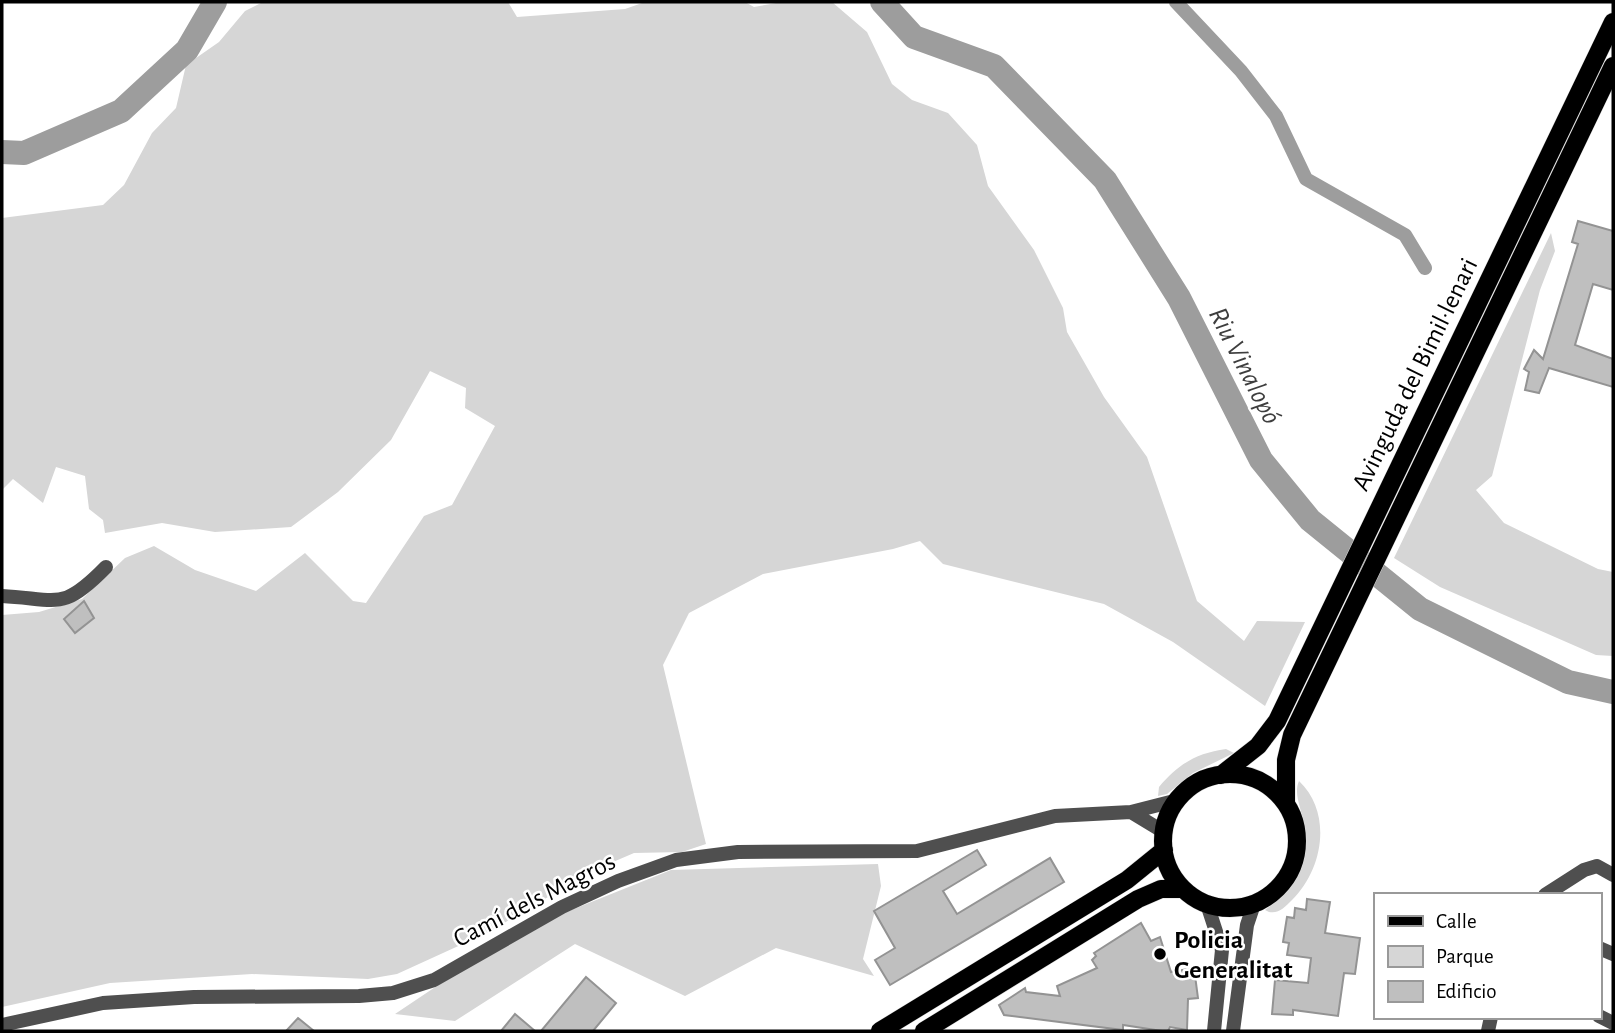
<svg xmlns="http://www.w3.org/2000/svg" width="1615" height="1033" font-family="'Alegreya Sans',sans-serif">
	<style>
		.green { fill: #d6d6d6 }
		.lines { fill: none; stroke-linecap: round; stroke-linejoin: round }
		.canal { stroke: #9d9d9d; stroke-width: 14 }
		.river { stroke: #9d9d9d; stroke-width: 24 }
		.building { fill: #bfbfbf; stroke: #939393; stroke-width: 2 }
		.primary-casing { stroke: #dbdbdb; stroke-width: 19 }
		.minor { stroke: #4f4f4f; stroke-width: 14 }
		.tertiary { stroke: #4f4f4f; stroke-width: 14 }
		.primary { stroke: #000; stroke-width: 18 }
		.poi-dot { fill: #000; stroke: #fff; stroke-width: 2.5 }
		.labels { text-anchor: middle; stroke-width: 5; stroke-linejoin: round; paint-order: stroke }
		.street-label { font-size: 26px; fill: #000; stroke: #fff }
		.poi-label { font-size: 26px; font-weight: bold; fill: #000; stroke: #fff; text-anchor: start }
		.water-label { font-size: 28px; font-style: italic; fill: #3e3e3e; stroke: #fff }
	</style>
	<rect width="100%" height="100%" fill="#fff"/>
	<path class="green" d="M 263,2 L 508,2 L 517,17 L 625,9 L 645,2 L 745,2 L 754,7 L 782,2 L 832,2 L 867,32 L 892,84 L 912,100 L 948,113 L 977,145 L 988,186 L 1034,250 L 1063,308 L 1067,332 L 1104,397 L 1147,457 L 1197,601 L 1244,641 L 1257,621 L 1305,622 L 1265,706 L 1173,642 L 1104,604 L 943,564 L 920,541 L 893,549 L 763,574 L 689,613 L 663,665 L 706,844 L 682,852 L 634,853 L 592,871 L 489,932 L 397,974 L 368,979 L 252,974 L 110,983 L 2,1007 L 2,615 L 39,612 L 82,599 L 125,558 L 154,546 L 195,570 L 256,591 L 305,553 L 353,601 L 366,603 L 424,516 L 452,505 L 495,426 L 465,408 L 466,388 L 430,371 L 391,440 L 338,492 L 291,527 L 215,532 L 162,523 L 105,533 L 103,520 L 89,509 L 85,476 L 56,467 L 43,503 L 13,479 L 2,490 L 2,218 L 103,205 L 124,185 L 152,133 L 176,108 L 186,65 L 219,42 L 245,11 Z
		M 1551,233 L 1555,251 L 1540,290 L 1492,476 L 1476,490 L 1504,523 L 1598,569 L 1613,572 L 1613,656 L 1596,655 L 1440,587 L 1394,558 Z
		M 1226,749 L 1234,753 L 1193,773 L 1167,794 L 1158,796 L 1159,787 C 1178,764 1197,753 1226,749 Z
		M 1299,781 C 1333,813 1323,870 1292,900 C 1285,907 1279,914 1269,912 L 1265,910 C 1293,890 1311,860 1304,824 C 1302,810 1293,794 1299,781 Z
		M 878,864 L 881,886 L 863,959 L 874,976 L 776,948 L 685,996 L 575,944 L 455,1021 L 395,1014 L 519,931 L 671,870 Z"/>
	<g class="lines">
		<path class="canal" d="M 1176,2 L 1241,71 L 1276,116 L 1306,179 L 1405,235 L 1425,268"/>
		<path class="river" d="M 882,2 L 914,37 L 994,66 L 1105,180 L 1179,298 L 1261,460 L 1310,520 L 1420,609 L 1568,682 L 1613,692
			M 2,152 L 24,153 L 121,111 L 187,50 L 215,2"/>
	</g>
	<path class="building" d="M 1578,221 L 1613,231 L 1613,290 L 1593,284 L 1575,345 L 1613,359 L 1613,387 L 1549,368 L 1539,393 L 1525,390 L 1529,372 L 1524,369 L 1534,350 L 1543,359 L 1578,244 L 1572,242 Z
		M 84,601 L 94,618 L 75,633 L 64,619 Z
		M 977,850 L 986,865 L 943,891 L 957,914 L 1050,858 L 1064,882 L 890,985 L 875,960 L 895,948 L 874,911 Z
		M 1307,899 L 1330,902 L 1325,933 L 1360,938 L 1355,974 L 1344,973 L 1338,1016 L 1293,1010 L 1293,1015 L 1272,1014 L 1275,980 L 1308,983 L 1311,958 L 1287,955 L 1289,943 L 1283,942 L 1287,917 L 1294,918 L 1295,908 L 1306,910 Z
		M 1141,923 L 1151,941 L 1160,937 L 1171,972 L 1194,968 L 1198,998 L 1188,999 L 1187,1030 L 1170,1027 L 1168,1031 L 1162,1031 L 1123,1025 L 1123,1030 L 1004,1015 L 999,1005 L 1025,988 L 1026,992 L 1060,996 L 1057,986 L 1097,968 L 1092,960 L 1096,956 L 1094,953 Z
		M 586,977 L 616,1003 L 593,1031 L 541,1031 Z
		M 515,1014 L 535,1031 L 501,1031 Z
		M 298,1018 L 314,1031 L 286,1031 Z"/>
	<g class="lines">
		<defs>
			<path id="primary" d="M1163 841a67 67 0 1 1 134 0a67 67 0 1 1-134 0Z
				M 1221,775 L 1258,746 L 1277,721 L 1613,22
				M 1286,804 L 1286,760 L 1292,735 L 1613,66
				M 880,1031 L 1127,880 L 1164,850
				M 924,1031 L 1138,899 L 1161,889 L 1183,889"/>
		</defs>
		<use href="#primary" class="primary-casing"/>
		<path class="minor" d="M 2,596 C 59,599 62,612 106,567
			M 1545,895 L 1584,870 L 1597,866 L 1613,875
			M 1207,904 L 1222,950 L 1214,1031
			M 1599,948 L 1613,954
			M 1599,1016 L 1613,1023
			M 1233,1031 L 1247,925 L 1254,904
			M 1488,1031 L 1491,1017"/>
		<path class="tertiary" d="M 1131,812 L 1164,832
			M 2,1025 L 103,1003 L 194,997 L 359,996 L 393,993 L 434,980 L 562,907 L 618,881 L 676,860 L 738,852 L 917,851 L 1055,816 L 1131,812 L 1178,800"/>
		<use href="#primary" class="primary"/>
	</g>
	<circle class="poi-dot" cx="1160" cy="954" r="7"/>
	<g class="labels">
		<g class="street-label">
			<text transform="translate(1414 374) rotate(-64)" y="9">Avinguda del Bimil·lenari</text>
			<text transform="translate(534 899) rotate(-27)" y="9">Camí dels Magros</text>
		</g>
		<g class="poi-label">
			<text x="1174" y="948">Policia<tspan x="1174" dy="30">Generalitat</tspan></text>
		</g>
		<g class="water-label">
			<text transform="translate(1246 365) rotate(63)" y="10">Riu Vinalopó</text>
		</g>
	</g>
	<rect width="1615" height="1033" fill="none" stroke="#000000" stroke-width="7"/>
	<rect x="1374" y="893" width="228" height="126" fill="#ffffff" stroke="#999999" stroke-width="2"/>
	<rect x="1388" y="916" width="35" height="10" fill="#000000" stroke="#999999" stroke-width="2"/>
	<text x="1436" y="928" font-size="21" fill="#000000">Calle</text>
	<rect x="1388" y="946" width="35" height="21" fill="#d6d6d6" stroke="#999999" stroke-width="2"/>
	<text x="1436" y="963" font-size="21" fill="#000000">Parque</text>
	<rect x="1388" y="981" width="35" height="21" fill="#bfbfbf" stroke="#999999" stroke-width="2"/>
	<text x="1436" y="998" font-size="21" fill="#000000">Edificio</text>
</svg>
